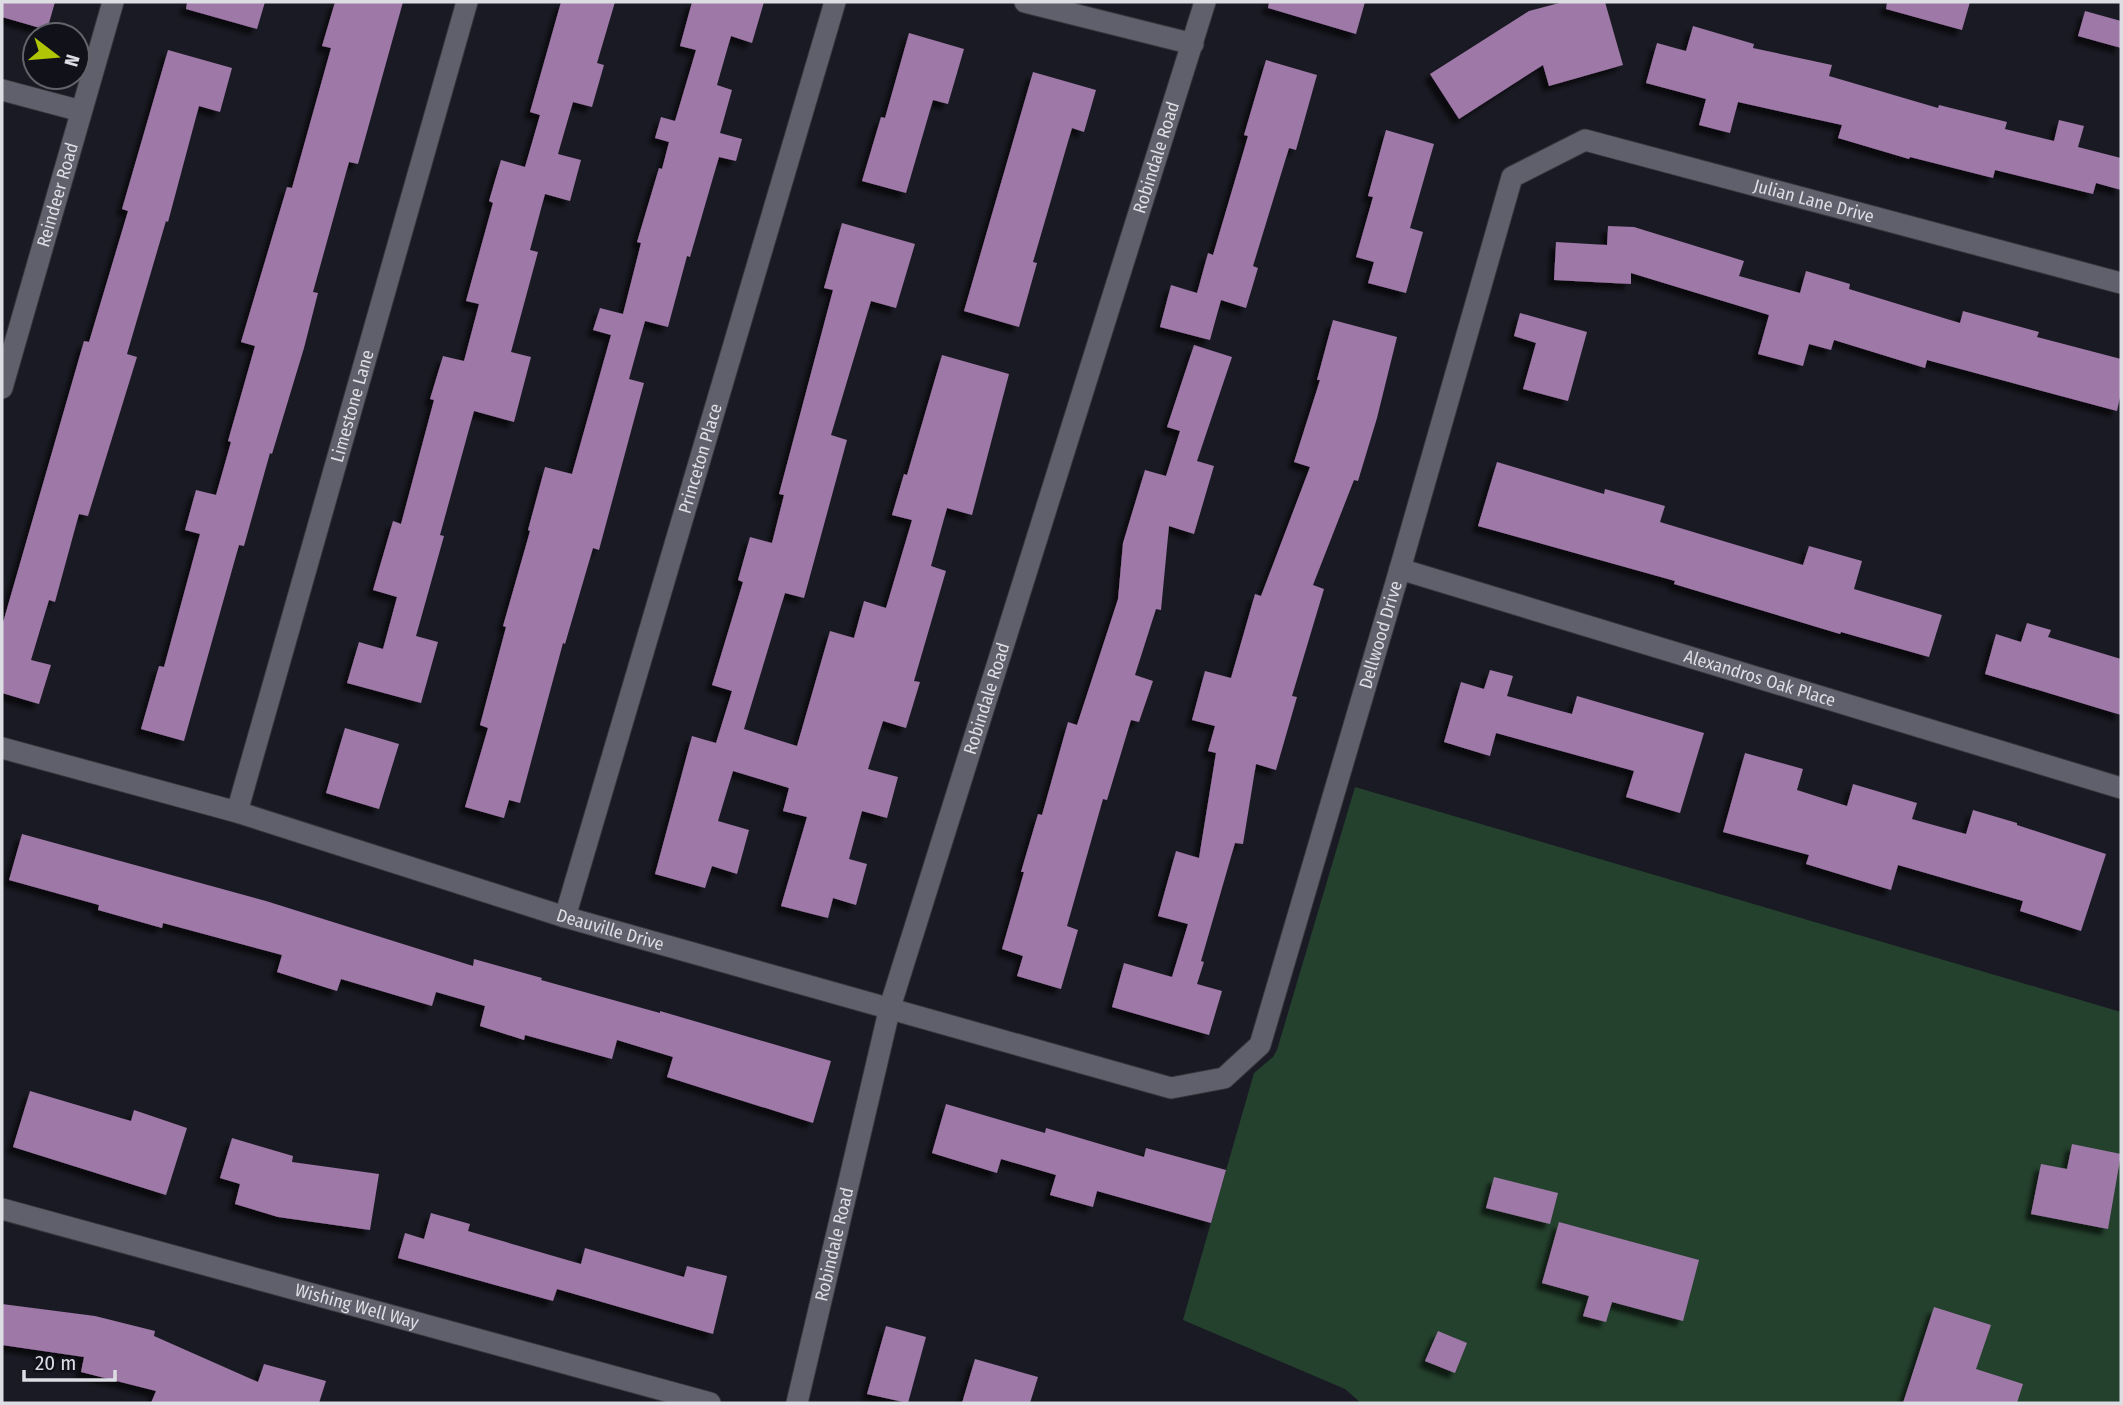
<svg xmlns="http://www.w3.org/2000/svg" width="2123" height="1405" font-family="'Fira Sans Condensed',sans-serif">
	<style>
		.green { fill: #24412d }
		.building { fill: #9e78a6; filter: url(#shadow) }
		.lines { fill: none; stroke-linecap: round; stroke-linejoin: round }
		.minor-casing { stroke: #35353c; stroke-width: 23 }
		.minor { stroke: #60606c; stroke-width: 21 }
		.labels { text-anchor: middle; stroke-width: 7; stroke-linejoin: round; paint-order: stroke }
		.street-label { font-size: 18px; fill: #dddde4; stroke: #11111a }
	</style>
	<defs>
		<filter id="shadow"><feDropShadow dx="-6" dy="6" stdDeviation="2" flood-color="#0009"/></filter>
	</defs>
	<rect width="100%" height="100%" fill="#1a1a24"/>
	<path class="green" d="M 1355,787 L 2121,1012 L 2121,1403 L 1361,1403 L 1345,1389 L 1183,1320 L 1254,1073 L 1273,1057 L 1277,1050 Z"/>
	<path class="building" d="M 2,2 L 55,2 L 47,30 L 2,17 Z
		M 187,2 L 265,2 L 257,29 L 186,9 Z
		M 335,2 L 403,2 L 358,164 L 349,162 L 313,292 L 318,293 L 304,348 L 272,454 L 270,453 L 244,546 L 239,545 L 184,741 L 141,729 L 159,666 L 164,667 L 200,534 L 185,530 L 196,490 L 216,495 L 231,442 L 228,441 L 255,346 L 241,342 L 287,187 L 292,188 L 331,48 L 322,46 Z
		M 561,2 L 615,2 L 597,63 L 604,65 L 592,107 L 573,102 L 558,154 L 581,160 L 570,201 L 545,194 L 530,250 L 538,252 L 511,352 L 531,357 L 514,422 L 474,411 L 440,535 L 444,536 L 416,636 L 438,642 L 421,703 L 347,683 L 359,642 L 383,649 L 397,597 L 373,590 L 393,521 L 401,524 L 434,400 L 430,399 L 443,356 L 464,361 L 479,304 L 466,301 L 493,203 L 489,201 L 501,160 L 525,167 L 540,115 L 530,112 Z
		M 692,2 L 764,2 L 752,43 L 731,36 L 717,85 L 732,90 L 720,133 L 742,139 L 736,161 L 719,157 L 690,257 L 687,256 L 668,327 L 645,321 L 629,379 L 644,383 L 599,550 L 593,548 L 565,644 L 563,643 L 520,803 L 509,800 L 504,818 L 465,807 L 488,728 L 480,725 L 506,627 L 503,626 L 530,531 L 528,530 L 545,467 L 572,474 L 611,335 L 593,330 L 600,308 L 623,314 L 641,243 L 637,242 L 659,168 L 662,169 L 669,142 L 655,138 L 661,117 L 675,121 L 696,50 L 680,46 Z
		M 1269,2 L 1365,2 L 1356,34 L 1268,8 Z
		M 1563,2 L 1605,2 L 1623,65 L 1549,86 L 1543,65 L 1459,119 L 1430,74 L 1529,11 Z
		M 1887,2 L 1970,2 L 1962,30 L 1886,9 Z
		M 2085,11 L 2121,21 L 2121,48 L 2078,36 Z
		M 1693,26 L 1754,44 L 1753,48 L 1832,65 L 1829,76 L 1938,108 L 1939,105 L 2007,122 L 2005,129 L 2054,141 L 2059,120 L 2084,126 L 2078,147 L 2121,158 L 2121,190 L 2096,183 L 2093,194 L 1995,170 L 1993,178 L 1910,157 L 1909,159 L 1838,138 L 1842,125 L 1738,102 L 1730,133 L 1699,125 L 1706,99 L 1646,83 L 1657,43 L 1686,51 Z
		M 909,33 L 964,49 L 948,104 L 933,100 L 906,193 L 862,181 L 881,117 L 885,118 Z
		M 168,50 L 232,68 L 220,112 L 199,106 L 168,222 L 166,221 L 127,354 L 137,357 L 117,422 L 88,516 L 79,514 L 55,602 L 49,600 L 31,660 L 51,665 L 39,704 L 2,693 L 2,626 L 84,341 L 89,342 L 128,211 L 122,209 Z
		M 1266,60 L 1317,75 L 1296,150 L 1289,148 L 1253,266 L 1258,268 L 1246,308 L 1221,300 L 1210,340 L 1160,327 L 1171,285 L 1197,293 L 1208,253 L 1213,255 L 1248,136 L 1244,135 Z
		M 1033,72 L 1096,90 L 1084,132 L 1072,128 L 1033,262 L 1037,263 L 1019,327 L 964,311 Z
		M 1386,130 L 1434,144 L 1410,228 L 1423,232 L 1406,293 L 1368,283 L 1374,262 L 1356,257 L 1373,197 L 1368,196 Z
		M 842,223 L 915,244 L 896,308 L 871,301 L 831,435 L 847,440 L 804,598 L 785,593 L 744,729 L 797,746 L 830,631 L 854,638 L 864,601 L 886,608 L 912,520 L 892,515 L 904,474 L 907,475 L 942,355 L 1009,374 L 972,515 L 947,508 L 931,566 L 946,571 L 914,681 L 920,682 L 906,728 L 883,721 L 868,769 L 898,777 L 887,818 L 862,811 L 849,859 L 867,864 L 856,905 L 833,898 L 828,918 L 781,906 L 807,817 L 783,811 L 789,788 L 733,771 L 718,821 L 749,830 L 737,874 L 712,866 L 705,888 L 655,874 L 692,736 L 716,743 L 732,691 L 712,685 L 743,582 L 738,580 L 750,537 L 772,543 L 784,495 L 779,494 L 833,290 L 824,288 Z
		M 1608,226 L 1634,227 L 1744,261 L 1739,276 L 1800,293 L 1806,271 L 1850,284 L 1849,289 L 1960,323 L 1963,311 L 2039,332 L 2037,337 L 2121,359 L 2121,393 L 2117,411 L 1927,360 L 1925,368 L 1834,340 L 1831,350 L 1809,344 L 1803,366 L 1758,354 L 1769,315 L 1631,273 L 1631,284 L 1554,280 L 1556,242 L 1607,245 Z
		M 1520,313 L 1587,332 L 1568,401 L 1523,389 L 1536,343 L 1514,336 Z
		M 1333,320 L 1397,337 L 1377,418 L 1358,481 L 1354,480 L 1313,585 L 1324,589 L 1292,696 L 1297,697 L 1276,770 L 1256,764 L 1243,844 L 1235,843 L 1201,961 L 1204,962 L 1197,984 L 1222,991 L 1209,1035 L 1112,1007 L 1124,963 L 1172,977 L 1188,924 L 1158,916 L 1176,851 L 1199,858 L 1216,753 L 1208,751 L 1215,726 L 1192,720 L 1205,671 L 1231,678 L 1255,594 L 1261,596 L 1310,467 L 1294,462 L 1320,380 L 1317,380 Z
		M 1194,345 L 1232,357 L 1197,461 L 1214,466 L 1194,534 L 1169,526 L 1161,610 L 1156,609 L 1135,675 L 1153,681 L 1139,722 L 1131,720 L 1107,800 L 1103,799 L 1067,926 L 1078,930 L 1061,989 L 1017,976 L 1023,956 L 1002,949 L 1024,872 L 1021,872 L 1038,814 L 1042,815 L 1068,722 L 1077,725 L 1118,599 L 1123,543 L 1145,470 L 1166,476 L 1180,431 L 1167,427 Z
		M 1497,462 L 1604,494 L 1605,489 L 1665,506 L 1660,522 L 1803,565 L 1809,546 L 1862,561 L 1854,589 L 1942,615 L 1929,657 L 1841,632 L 1840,634 L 1674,584 L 1675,581 L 1478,526 Z
		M 2027,623 L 2051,630 L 2048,637 L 2121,659 L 2121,715 L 1985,674 L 1996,634 L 2021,642 Z
		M 1490,670 L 1513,676 L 1507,696 L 1572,714 L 1577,696 L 1704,733 L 1680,813 L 1626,797 L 1634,771 L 1496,733 L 1490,756 L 1444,742 L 1461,682 L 1484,689 Z
		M 345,728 L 399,744 L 379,809 L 326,793 Z
		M 1745,753 L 1803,769 L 1797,790 L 1847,806 L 1853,784 L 1917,803 L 1912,819 L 1966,834 L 1973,810 L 2017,823 L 2017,825 L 2106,854 L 2081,931 L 2020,911 L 2023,901 L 1898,865 L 1891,890 L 1806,864 L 1809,855 L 1723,832 Z
		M 22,834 L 266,901 L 473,966 L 474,959 L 542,978 L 541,980 L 660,1013 L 660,1011 L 831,1061 L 813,1123 L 667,1077 L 673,1057 L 617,1040 L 612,1059 L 525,1035 L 524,1040 L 480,1026 L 485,1006 L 436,992 L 432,1006 L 341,979 L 337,991 L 277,972 L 282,955 L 163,923 L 162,928 L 98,910 L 99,905 L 9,880 Z
		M 30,1091 L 131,1121 L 134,1110 L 187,1128 L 166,1195 L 13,1147 Z
		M 946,1104 L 1045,1133 L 1046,1128 L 1144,1157 L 1146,1148 L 1226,1170 L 1211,1223 L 1097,1191 L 1093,1207 L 1050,1195 L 1056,1175 L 1001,1159 L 997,1173 L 932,1153 Z
		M 232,1138 L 293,1156 L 292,1162 L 379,1174 L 370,1230 L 278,1217 L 235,1204 L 240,1184 L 220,1178 Z
		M 2072,1144 L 2121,1154 L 2108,1229 L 2031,1214 L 2041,1164 L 2067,1169 Z
		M 1494,1177 L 1558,1193 L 1550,1224 L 1486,1208 Z
		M 431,1213 L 470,1224 L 468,1231 L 581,1264 L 585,1248 L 684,1277 L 687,1266 L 727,1276 L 713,1334 L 557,1289 L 553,1301 L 398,1258 L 405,1233 L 424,1239 Z
		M 1559,1222 L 1699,1260 L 1683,1321 L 1612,1302 L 1606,1322 L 1583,1316 L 1589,1296 L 1542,1283 Z
		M 2,1304 L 95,1316 L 155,1331 L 154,1336 L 258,1382 L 264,1364 L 326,1381 L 319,1403 L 151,1403 L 156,1391 L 81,1372 L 84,1357 L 2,1345 Z
		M 1934,1307 L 1991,1325 L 1976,1369 L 2023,1384 L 2017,1403 L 1903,1403 Z
		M 886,1326 L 926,1337 L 908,1403 L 867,1394 Z
		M 1438,1331 L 1467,1343 L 1455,1373 L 1425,1361 Z
		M 975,1359 L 1038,1377 L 1030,1403 L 962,1403 Z"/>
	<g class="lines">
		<defs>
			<g id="minor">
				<path d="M 1025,2 L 1193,44"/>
				<path d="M 2,90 L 81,111"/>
				<path id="s1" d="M 2,388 L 113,2"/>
				<path id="s2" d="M 1400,569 L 2121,788"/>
				<path id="s3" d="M 2,748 L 237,812 L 565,917 L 1171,1088 L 1224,1078 L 1260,1045 L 1400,569 L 1512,177 L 1585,140 L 2121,283"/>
				<path id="s4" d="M 237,812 L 467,2"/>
				<path id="s5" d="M 565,917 L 835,2"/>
				<path id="s6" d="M 2,1209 L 710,1403"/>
				<path id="s7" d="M 797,1403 L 890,1007 L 1205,2"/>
			</g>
		</defs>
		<use href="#minor" class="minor-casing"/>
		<use href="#minor" class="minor"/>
	</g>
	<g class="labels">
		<g class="street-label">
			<text dy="6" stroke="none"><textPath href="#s7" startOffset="1297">Robindale Road</textPath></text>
			<text dy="6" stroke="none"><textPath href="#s1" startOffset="201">Reindeer Road</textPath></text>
			<text dy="6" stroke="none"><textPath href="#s3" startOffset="2543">Julian Lane Drive</textPath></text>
			<text dy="6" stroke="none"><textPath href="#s4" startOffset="422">Limestone Lane</textPath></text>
			<text dy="6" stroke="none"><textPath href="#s5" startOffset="478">Princeton Place</textPath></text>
			<text dy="6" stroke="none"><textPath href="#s3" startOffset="1748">Dellwood Drive</textPath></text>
			<text dy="6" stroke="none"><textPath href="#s2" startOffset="376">Alexandros Oak Place</textPath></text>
			<text dy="6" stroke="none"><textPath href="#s7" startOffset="730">Robindale Road</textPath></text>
			<text dy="6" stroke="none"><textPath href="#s3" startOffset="635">Deauville Drive</textPath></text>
			<text dy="6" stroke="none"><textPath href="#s7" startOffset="163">Robindale Road</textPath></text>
			<text dy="6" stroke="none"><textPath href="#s6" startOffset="368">Wishing Well Way</textPath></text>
		</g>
	</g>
	<rect width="2123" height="1405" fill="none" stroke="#dddde4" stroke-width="7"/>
	<g transform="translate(56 56) rotate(106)"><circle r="33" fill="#11111a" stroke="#63636b" stroke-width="2"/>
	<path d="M0-5L12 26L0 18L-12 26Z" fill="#afc505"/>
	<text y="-10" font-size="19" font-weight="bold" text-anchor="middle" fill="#dddde4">N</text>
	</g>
	<path d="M24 1370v10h91v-10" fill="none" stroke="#dddde4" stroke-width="3.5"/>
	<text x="35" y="1370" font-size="21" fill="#dddde4" stroke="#11111a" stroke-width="5" paint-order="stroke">20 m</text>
</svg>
